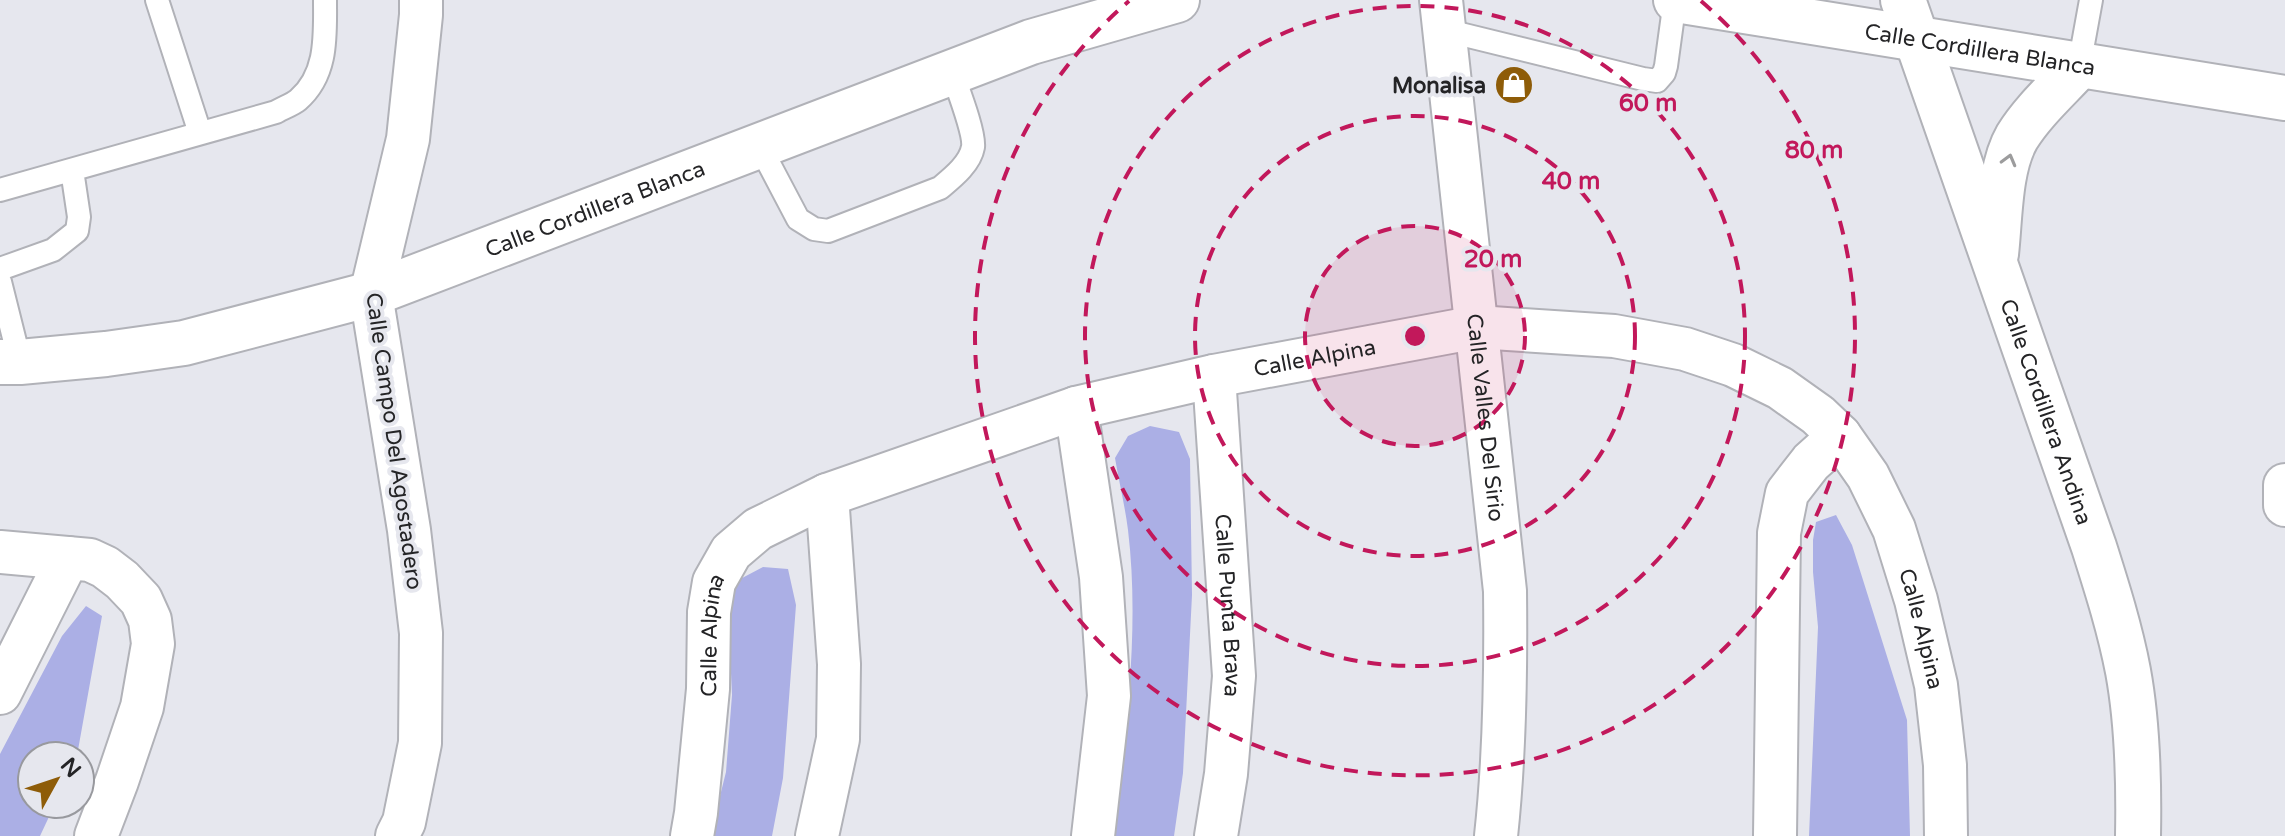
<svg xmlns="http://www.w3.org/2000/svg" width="2285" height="836" font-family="'Varela Round',sans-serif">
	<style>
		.green { fill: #abafe5 }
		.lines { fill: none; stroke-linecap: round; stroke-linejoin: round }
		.service-casing { stroke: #b1b2b8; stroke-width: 26 }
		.minor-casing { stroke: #b1b2b8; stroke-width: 46 }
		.tertiary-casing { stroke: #b1b2b8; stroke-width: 48 }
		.service { stroke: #fff; stroke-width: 22 }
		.minor { stroke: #fff; stroke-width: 42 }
		.tertiary { stroke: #fff; stroke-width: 44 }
		.oneway { stroke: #9c9c9d }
		.ring { fill: none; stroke: #c2185b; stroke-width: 4; stroke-dasharray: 14 10 }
		.labels { text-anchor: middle; stroke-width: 8; stroke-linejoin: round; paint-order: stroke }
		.street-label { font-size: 22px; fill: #242426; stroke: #e6e7ee }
		.poi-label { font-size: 22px; font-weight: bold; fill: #242426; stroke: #e6e7ee; text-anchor: end }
		.centre { fill: #c2185b; stroke: #e6e7ee; stroke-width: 4 }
		.ring-label { font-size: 24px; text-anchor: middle; font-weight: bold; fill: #c2185b; stroke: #e6e7ee; stroke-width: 8; stroke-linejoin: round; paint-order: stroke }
	</style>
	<rect width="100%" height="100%" fill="#e6e7ee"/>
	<path class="green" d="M 1150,426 L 1179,432 L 1190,459 L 1192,595 L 1183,773 L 1174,836 L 1112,836 C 1126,738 1140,629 1128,530 C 1125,506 1119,482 1115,458 L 1128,436 Z
		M 1836,515 L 1852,545 L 1907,720 L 1910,836 L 1809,836 L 1818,627 L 1813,572 L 1813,540 L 1816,522 Z
		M 763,567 L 788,569 L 796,605 L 783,778 L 772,836 L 710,836 L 726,772 L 732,695 L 727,586 Z
		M 86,606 L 102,616 L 78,750 L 76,756 L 32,756 L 32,804 L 55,804 L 40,836 L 0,836 L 0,754 L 62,636 Z"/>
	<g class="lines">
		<defs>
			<path id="service" d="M 157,0 L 200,133
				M 1444,30 L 1643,79 L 1657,81 L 1664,73 L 1666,66 L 1675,0
				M 2079,66 L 2091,0
				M 759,145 L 798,219 L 814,229 L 828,231 L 940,188 C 952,178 970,164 973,147 C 975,133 957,87 952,72
				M 0,190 L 276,112 C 282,108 292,105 298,100 C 328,74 325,35 325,0
				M 0,269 L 53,250 L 77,231 L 79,217 L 72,170
				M 0,282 L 20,362"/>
			<g id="minor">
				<path id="s1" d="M 1441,0 L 1505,591 C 1506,673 1505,754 1496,836"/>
				<path id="s2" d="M 1214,376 L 1234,676 L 1226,774 L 1216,836"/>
				<path d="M 1076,408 L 1101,577 L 1109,696 L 1093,836"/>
				<path d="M 2285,485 L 2285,505"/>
				<path d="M 0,552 L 90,560 L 105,567 L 122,580 L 141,600 L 150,620 L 153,644 L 142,707 L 117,781 L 96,836"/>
				<path d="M 0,693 L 68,558"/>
				<path d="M 397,836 L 404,822 L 420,743 L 421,633 L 409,530 L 371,294 L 408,139 L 421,15 L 421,0"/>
				<path id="s3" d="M 692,836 L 696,813 L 708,689 L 709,612 L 714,582 L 731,552 L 758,529 L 827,495 L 1076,408 L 1214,376 L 1477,327 L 1614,336 L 1685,349 L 1733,365 L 1780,388 L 1818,415 L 1840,436 L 1868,476 L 1894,529 L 1916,600 L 1936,685 L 1945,765 L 1946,836"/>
				<path d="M 817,836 L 838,739 L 839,664 L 827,495"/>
				<path d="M 1775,836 L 1779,533 L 1787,493 L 1811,462 L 1840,436"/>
			</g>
			<g id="tertiary">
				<path id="s4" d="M 1676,0 L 2285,98"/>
				<path id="s5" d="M 1903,0 L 2094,547 C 2107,588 2120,629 2128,671 C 2138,725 2139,782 2138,836"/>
				<path d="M 1996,254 C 2000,219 1999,168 2017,137 C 2033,111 2058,89 2079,66"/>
				<path id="s6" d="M 0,362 L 20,362 L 106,354 L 184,343 L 371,294 L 1031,42 L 1177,0"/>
			</g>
		</defs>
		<use href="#service" class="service-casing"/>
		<use href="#minor" class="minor-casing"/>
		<use href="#tertiary" class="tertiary-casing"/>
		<use href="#service" class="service"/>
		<use href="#minor" class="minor"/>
		<use href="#tertiary" class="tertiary"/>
	</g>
	<defs><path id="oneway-chevron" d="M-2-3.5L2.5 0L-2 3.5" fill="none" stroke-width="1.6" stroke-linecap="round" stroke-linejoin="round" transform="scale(2)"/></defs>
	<use class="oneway" href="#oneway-chevron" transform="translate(2009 160) rotate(-75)"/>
	<circle cx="1415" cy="336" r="110" fill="#c2185b" fill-opacity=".12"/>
	<g class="ring">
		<circle cx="1415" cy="336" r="110"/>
		<circle cx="1415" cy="336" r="220"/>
		<circle cx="1415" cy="336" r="330"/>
		<path d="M1701 1A440 440 0 1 1 1129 1"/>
	</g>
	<defs>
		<symbol id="shop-disc" viewBox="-11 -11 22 22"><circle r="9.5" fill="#8e5c08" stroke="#e6e7ee"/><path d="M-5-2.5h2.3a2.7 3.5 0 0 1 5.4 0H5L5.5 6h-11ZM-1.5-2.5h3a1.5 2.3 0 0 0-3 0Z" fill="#fff"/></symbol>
	</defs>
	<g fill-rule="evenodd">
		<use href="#shop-disc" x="1492" y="63" width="44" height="44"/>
	</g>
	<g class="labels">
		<g class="street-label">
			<text dy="8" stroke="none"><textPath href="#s4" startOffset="308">Calle Cordillera Blanca</textPath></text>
			<text dy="8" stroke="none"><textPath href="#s6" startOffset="618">Calle Cordillera Blanca</textPath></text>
			<text dy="8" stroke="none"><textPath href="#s3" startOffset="910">Calle Alpina</textPath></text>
			<text dy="8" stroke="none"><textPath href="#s5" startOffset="436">Calle Cordillera Andina</textPath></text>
			<text dy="8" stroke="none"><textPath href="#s1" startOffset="420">Calle Valles Del Sirio</textPath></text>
			<text transform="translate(395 441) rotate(82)" y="8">Calle Campo Del Agostadero</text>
			<text dy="8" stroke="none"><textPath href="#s2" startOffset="230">Calle Punta Brava</textPath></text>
			<text dy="8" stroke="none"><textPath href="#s3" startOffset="1676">Calle Alpina</textPath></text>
			<text dy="8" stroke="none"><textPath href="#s3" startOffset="202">Calle Alpina</textPath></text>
		</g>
		<g class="poi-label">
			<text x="1486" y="93">Monalisa</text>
		</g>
	</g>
	<circle cx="1415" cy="336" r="12" class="centre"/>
	<g class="ring-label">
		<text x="1648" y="111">60 m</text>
		<text x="1814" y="158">80 m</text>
		<text x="1571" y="189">40 m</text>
		<text x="1493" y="267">20 m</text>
	</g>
	<g transform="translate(56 780) rotate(50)"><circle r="38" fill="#e6e7ee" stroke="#98999e" stroke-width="2"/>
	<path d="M0-6L14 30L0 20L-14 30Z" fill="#8e5c08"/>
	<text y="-12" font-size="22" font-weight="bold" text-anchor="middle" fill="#242426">N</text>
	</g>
</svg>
